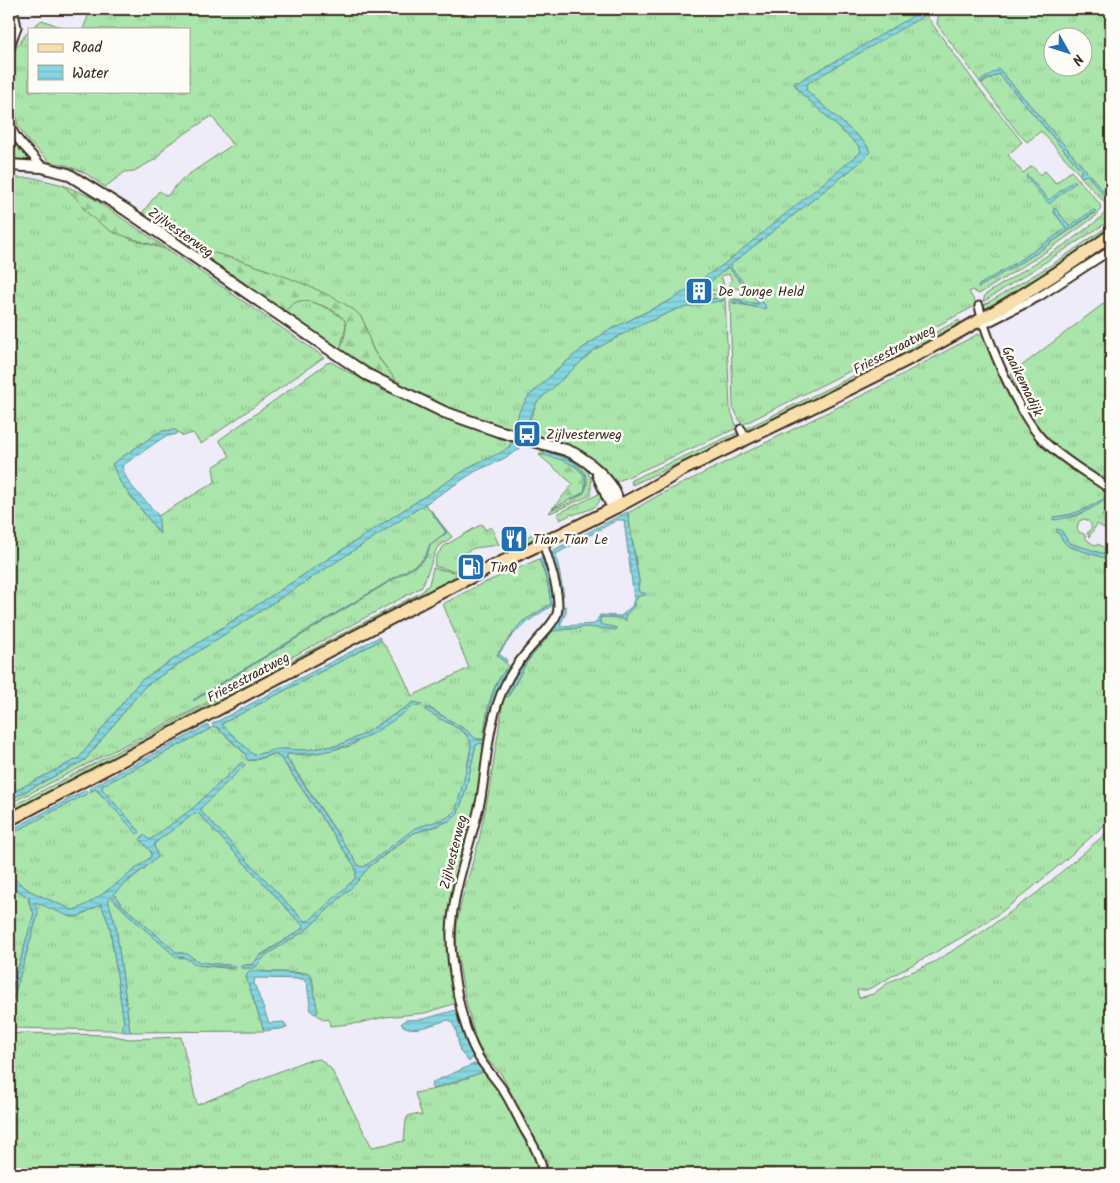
<svg xmlns="http://www.w3.org/2000/svg" width="1120" height="1183" font-family="Kalam,sans-serif">
	<style>
		.grass { fill: url(#grass-tufts); stroke: #728864; fill-rule: evenodd }
		.forest { fill: url(#forest-firs); stroke: #728864 }
		.water { fill: url(#water-rules); stroke: #679193 }
		.lines { fill: none; stroke-linecap: round; stroke-linejoin: round }
		.stream { stroke: #679193; stroke-width: 2 }
		.minor-casing { stroke: #3b2a1e; stroke-width: 11 }
		.secondary-casing { stroke: #3b2a1e; stroke-width: 14 }
		.primary-casing { stroke: #3b2a1e; stroke-width: 15 }
		.minor { stroke: #fdfcf7; stroke-width: 7 }
		.secondary { stroke: #fdfcf7; stroke-width: 10 }
		.primary { stroke: #f8deab; stroke-width: 11 }
		.labels { text-anchor: middle; stroke-width: 5; stroke-linejoin: round; paint-order: stroke }
		.street-label { font-size: 14px; fill: #3b2a1e; stroke: #fdfcf7 }
		.poi-label { font-size: 14px; fill: #3b2a1e; stroke: #fdfcf7; text-anchor: start }
	</style>
	<defs>
		<pattern id="grass-tufts" width="24" height="20" patternUnits="userSpaceOnUse" patternTransform="scale(1.25)"><rect width="24" height="20" fill="#aae5ab"/><path d="M3 7l-1-3M5 7V3M7 7l1-3M15 17l-1-3M17 17v-4M19 17l1-3" fill="none" stroke="#93c593"/></pattern>
		<pattern id="forest-firs" width="22" height="20" patternUnits="userSpaceOnUse" patternTransform="scale(1.25)"><rect width="22" height="20" fill="#aae5ab"/><path d="M5 1l3.5 6h-7zM16 11l3.5 6h-7z" fill="#93c593"/></pattern>
		<pattern id="water-rules" width="6" height="5" patternUnits="userSpaceOnUse" patternTransform="scale(1.25)"><rect width="6" height="5" fill="#85d6e1"/><path d="M0 2.5h6" fill="none" stroke="#74b8c1"/></pattern>
	</defs>
	<rect width="100%" height="100%" fill="#eeecf8"/>
	<filter id="ink" filterUnits="userSpaceOnUse"><feTurbulence type="fractalNoise" baseFrequency=".02" numOctaves="2"/><feDisplacementMap in="SourceGraphic" scale="10" xChannelSelector="R" yChannelSelector="G"/><feConvolveMatrix kernelMatrix="1 2 1 2 8 2 1 2 1" color-interpolation-filters="sRGB"/></filter>
	<g filter="url(#ink)">
		<path class="grass" d="M 92,9 L 929,9 L 930,11 L 925,14 L 976,84 L 1022,142 L 1008,155 L 1023,173 L 1032,166 L 1040,175 L 1045,171 L 1056,183 L 1071,171 L 1099,203 L 1101,208 L 1096,216 L 1047,251 L 979,294 L 972,290 L 969,292 L 977,305 L 854,369 L 742,425 L 733,407 L 730,299 L 744,299 L 745,289 L 731,288 L 729,282 L 732,281 L 729,274 L 721,276 L 725,288 L 724,291 L 709,290 L 707,285 L 728,267 L 759,304 L 734,300 L 733,303 L 766,309 L 731,268 L 730,265 L 857,165 L 870,153 L 868,147 L 863,141 L 806,90 L 808,83 L 838,60 L 804,78 L 799,82 L 795,82 L 793,83 L 801,93 L 860,147 L 861,152 L 859,155 L 723,265 L 687,292 L 609,330 L 583,348 L 560,367 L 528,397 L 519,412 L 515,430 L 492,424 L 441,407 L 400,386 L 375,353 L 367,335 L 366,327 L 361,317 L 351,308 L 307,286 L 270,271 L 238,260 L 192,248 L 142,213 L 159,191 L 167,196 L 182,179 L 232,145 L 212,116 L 166,146 L 156,159 L 134,171 L 125,172 L 105,187 L 85,173 L 66,165 L 50,162 L 28,141 L 18,126 L 9,70 L 11,60 L 17,46 L 29,30 L 29,91 L 189,91 L 189,29 L 83,29 L 89,14 ZM 1055,208 L 1069,226 L 1095,213 L 1035,254 L 978,287 L 979,285 L 1011,266 L 1066,229 L 1066,228 L 1053,211 Z
			M 946,9 L 1111,9 L 1111,196 L 1106,194 L 999,69 L 982,83 L 999,74 L 1081,170 L 1082,173 L 1080,175 L 1041,131 L 1027,142 L 1018,133 L 937,24 L 939,13 ZM 1052,38 L 1082,38 L 1082,68 L 1052,68 Z
			M 42,20 L 66,29 L 30,29 Z
			M 9,142 L 18,146 L 32,160 L 9,159 Z
			M 1085,175 L 1087,175 L 1107,197 L 1111,198 L 1109,202 L 1104,202 L 1081,177 Z
			M 9,178 L 35,178 L 63,185 L 77,199 L 84,209 L 130,239 L 169,250 L 324,357 L 201,444 L 193,433 L 183,436 L 175,430 L 163,431 L 156,434 L 112,464 L 120,482 L 159,533 L 158,516 L 215,482 L 213,467 L 230,456 L 219,440 L 327,363 L 331,362 L 381,390 L 400,396 L 440,415 L 510,438 L 512,441 C 507,456 485,458 473,465 L 140,681 L 79,758 L 9,794 Z
			M 1111,207 L 1111,220 L 983,302 L 985,295 L 991,291 L 1067,243 L 1098,220 Z
			M 1111,224 L 1111,231 L 1058,267 L 987,310 L 984,305 L 1056,262 Z
			M 708,294 L 721,294 L 725,298 L 730,408 L 737,428 L 614,483 L 569,447 L 525,433 L 537,402 L 594,350 L 632,329 L 677,309 L 706,302 L 723,301 L 716,298 L 705,300 Z
			M 1111,298 L 1111,482 C 1089,468 1062,456 1044,436 C 1029,419 1021,394 1011,374 Z
			M 300,301 L 313,302 L 329,309 L 344,319 L 346,325 L 340,351 L 284,312 L 295,302 Z
			M 959,320 L 960,325 L 915,351 L 747,433 L 745,429 L 847,379 Z
			M 978,334 L 984,338 L 1018,414 L 1037,441 L 1107,493 L 1106,497 C 1088,509 1075,515 1054,517 L 1053,519 L 1077,516 L 1111,496 L 1111,501 L 1102,516 L 1111,521 L 1111,532 L 1097,524 L 1089,537 L 1087,533 C 1094,529 1092,521 1084,519 L 1079,521 L 1077,528 L 1079,532 L 1084,534 L 1087,540 L 1096,546 L 1098,544 L 1108,550 L 1107,552 L 1111,554 L 1111,556 L 1069,543 L 1061,530 L 1057,531 L 1064,542 L 1070,547 L 1111,560 L 1111,819 C 1074,852 1037,886 997,915 C 958,942 915,962 875,986 L 866,990 L 857,990 L 859,998 L 873,994 L 889,982 L 934,962 L 978,935 L 1037,893 L 1111,829 L 1111,1174 L 548,1174 L 547,1161 L 501,1074 L 486,1058 L 477,1043 L 466,1002 L 456,948 L 457,923 L 462,899 L 479,840 L 489,791 L 504,696 L 508,697 L 527,662 L 553,631 L 586,627 L 616,629 L 600,624 L 600,617 L 621,618 L 626,620 L 625,616 L 633,607 L 638,596 L 645,595 L 638,590 L 639,581 L 628,513 L 659,495 L 875,389 Z
			M 739,432 L 740,436 L 720,448 L 695,456 L 632,485 L 631,480 Z
			M 543,448 C 561,453 584,458 591,479 C 592,484 590,489 591,495 L 555,511 L 549,513 L 552,509 C 568,504 598,493 583,471 C 581,468 578,464 575,462 C 566,457 554,455 545,452 L 543,452 L 544,455 L 539,455 Z
			M 601,493 C 601,510 585,510 573,515 L 572,514 L 560,520 L 557,514 Z
			M 425,504 L 452,537 L 437,548 L 422,587 L 195,709 L 9,804 L 9,800 L 85,760 L 145,686 Z
			M 482,524 L 485,530 L 491,527 L 499,545 L 474,548 L 464,553 L 466,557 L 465,563 L 453,571 L 434,566 L 437,555 L 444,546 Z
			M 536,532 L 539,535 L 509,553 L 505,552 L 504,549 Z
			M 539,559 L 548,585 L 551,604 L 522,622 L 498,653 L 497,655 L 509,666 C 491,682 485,716 484,739 L 476,739 L 466,730 L 430,708 L 425,710 L 461,730 L 469,738 L 471,747 L 461,795 L 456,810 L 447,818 L 423,826 L 364,867 L 359,866 L 286,756 L 288,754 L 308,755 L 350,746 L 413,706 L 420,706 L 414,702 L 362,735 L 339,745 L 306,750 L 283,749 L 257,755 L 254,755 L 222,725 L 223,723 L 381,640 L 397,663 L 412,696 L 469,668 L 443,604 L 477,586 Z
			M 433,568 L 453,572 L 459,571 L 443,588 L 9,815 L 9,808 L 422,592 L 429,584 Z
			M 215,726 L 253,761 L 274,754 L 280,757 L 356,868 L 356,875 L 354,880 L 309,921 L 304,921 L 201,812 L 200,808 L 242,762 L 193,808 L 150,840 L 140,839 L 151,852 L 151,857 C 136,868 87,910 72,910 L 30,891 L 9,875 L 9,835 L 95,789 L 140,832 L 102,789 L 102,786 Z
			M 481,743 L 483,745 L 478,797 L 452,900 L 446,932 L 456,1003 L 425,1013 L 385,1017 L 359,1023 L 330,1026 L 329,1019 L 324,1020 L 316,1014 L 317,1010 L 312,976 L 309,973 L 249,971 L 246,977 L 264,1031 L 130,1032 L 116,927 L 108,900 L 110,897 L 133,919 L 179,958 L 184,957 L 197,965 L 234,969 L 236,966 L 199,962 L 187,954 L 176,952 L 122,905 L 114,894 L 115,892 L 158,857 L 154,845 L 156,842 L 195,813 L 199,814 L 303,926 L 302,929 L 259,956 L 253,964 L 241,966 L 242,968 L 252,968 L 266,955 L 306,930 L 354,885 L 369,867 L 414,833 L 437,826 L 453,819 L 457,815 L 464,797 L 476,744 Z
			M 9,884 L 29,898 L 29,903 L 34,913 L 9,1000 Z
			M 36,901 L 71,917 L 77,917 L 101,904 L 110,927 L 124,1023 L 123,1027 L 126,1032 L 110,1030 L 9,1028 L 9,1013 L 38,914 L 34,904 Z
			M 21,1033 L 109,1035 L 129,1039 L 181,1037 L 197,1105 L 305,1061 L 320,1059 L 331,1069 L 372,1147 L 404,1141 L 406,1120 L 408,1116 L 415,1114 L 422,1116 L 415,1093 L 436,1089 L 486,1071 L 496,1085 L 538,1161 L 540,1174 L 9,1174 L 9,1038 L 14,1034 Z"/>
		<path class="forest" d="M 63,185 L 91,197 L 169,250 L 112,232 L 90,216 L 77,199 Z
			M 192,248 C 223,252 345,294 361,317 C 368,328 368,342 375,353 C 382,364 393,375 400,386 L 340,351 C 342,343 347,333 346,324 C 344,312 311,299 300,301 C 293,302 289,308 284,312 Z
			M 539,455 C 554,454 579,464 586,479 L 584,492 L 552,509 L 573,484 Z"/>
		<path class="water" d="M 920,12 L 922,17 L 808,83 L 806,90 L 863,141 L 868,147 L 870,153 L 857,165 L 730,265 L 731,268 L 765,305 L 766,309 L 732,302 L 734,300 L 759,304 L 728,267 L 706,286 L 701,279 L 723,265 L 861,152 L 860,147 L 801,93 L 794,82 L 799,82 L 804,78 L 838,60 Z
			M 999,69 L 1106,194 L 1111,196 L 1111,198 L 1105,196 L 1087,175 L 1081,177 L 1080,175 L 1081,170 L 999,74 L 980,83 L 980,81 Z
			M 1027,175 L 1049,200 L 1074,180 L 1076,182 L 1049,204 L 1026,177 Z
			M 1055,208 L 1070,226 L 1093,210 L 1096,211 L 1035,254 L 978,288 L 979,285 L 1011,266 L 1066,229 L 1066,228 L 1053,210 Z
			M 686,291 C 699,307 705,298 723,298 L 724,300 L 677,309 L 632,329 L 594,350 L 537,402 L 530,416 L 520,449 L 503,459 L 476,471 L 145,686 L 85,760 L 9,800 L 9,794 L 79,758 L 140,681 L 473,465 L 502,452 L 510,446 L 519,412 L 528,397 L 560,367 L 583,348 L 609,330 L 671,300 Z
			M 175,430 L 178,432 L 177,434 L 164,437 L 122,466 C 126,486 145,498 157,514 C 160,519 159,528 160,534 L 120,482 L 112,464 L 156,434 L 163,431 Z
			M 543,452 C 562,454 598,468 584,493 L 570,500 L 584,492 C 594,466 561,460 544,455 Z
			M 1107,492 L 1111,494 L 1111,496 C 1093,509 1076,518 1053,520 L 1054,517 C 1074,515 1089,509 1106,497 Z
			M 627,512 L 639,581 L 638,590 L 640,593 L 645,593 L 646,595 L 638,596 L 633,607 L 625,616 L 626,621 L 621,618 L 600,617 L 600,624 L 617,628 L 616,630 L 586,627 L 553,631 L 527,662 L 507,697 L 504,696 L 519,668 L 558,621 L 563,607 L 566,606 L 566,613 L 560,625 L 561,626 L 595,624 L 600,615 L 621,616 L 632,606 L 634,599 L 624,520 L 617,520 L 556,554 L 564,596 L 561,596 L 552,554 L 554,550 Z
			M 1056,529 L 1061,530 L 1069,543 L 1111,556 L 1111,560 L 1070,547 L 1064,542 Z
			M 540,558 L 542,558 L 550,581 L 553,605 C 527,622 516,627 499,654 L 507,660 L 506,663 L 498,656 L 498,653 L 522,622 L 551,604 L 548,585 Z
			M 379,637 L 381,640 L 223,723 L 222,725 L 254,755 L 277,749 L 306,750 L 339,745 L 362,735 L 414,702 L 422,704 L 420,706 L 413,706 C 372,737 340,756 288,754 L 286,758 L 359,866 L 364,867 L 415,828 L 447,818 L 456,810 L 470,755 L 471,743 L 466,734 L 461,730 L 425,710 L 427,707 L 466,730 L 476,739 L 486,740 L 486,745 L 481,743 L 476,745 L 464,797 L 457,815 L 449,821 L 414,833 L 385,854 L 369,867 L 354,885 L 306,930 L 266,955 L 255,968 L 241,968 L 241,966 L 253,964 L 259,957 L 302,929 L 303,926 L 199,814 L 195,813 L 156,842 L 154,845 L 158,857 L 124,884 L 114,894 L 122,905 L 176,952 L 187,954 L 199,962 L 236,966 L 236,968 L 197,965 L 184,957 L 176,957 L 133,919 L 112,897 L 110,897 L 108,900 L 116,927 L 130,1032 L 126,1032 L 121,1027 L 124,1023 L 110,927 L 101,904 L 77,917 L 68,916 L 35,902 L 34,904 L 38,910 L 38,914 L 9,1013 L 9,1000 L 34,913 L 30,906 L 29,898 L 9,884 L 9,875 L 30,891 L 72,910 C 86,910 136,868 151,857 L 151,852 L 140,839 L 144,835 L 150,840 L 193,808 L 242,762 L 245,765 L 201,808 L 201,811 L 304,921 L 309,921 L 354,880 L 356,875 L 356,868 L 282,759 L 277,755 L 274,754 L 249,761 L 246,759 L 246,754 L 217,727 L 214,727 L 212,724 Z
			M 509,666 L 511,668 C 496,689 493,708 488,733 L 485,732 C 488,711 492,682 509,666 Z
			M 208,725 L 210,729 L 102,786 L 102,789 L 140,832 L 137,834 L 98,791 L 95,789 L 91,791 L 90,788 Z
			M 86,790 L 88,793 L 9,835 L 9,831 Z
			M 249,971 L 310,974 L 318,1012 L 314,1014 L 311,1011 L 307,984 L 303,979 L 255,978 L 254,983 L 269,1023 L 284,1022 L 287,1028 L 264,1031 L 246,977 Z
			M 456,1010 L 474,1056 L 469,1062 L 460,1051 L 456,1030 L 451,1021 L 448,1020 C 435,1023 412,1035 401,1024 L 405,1020 L 424,1019 Z
			M 474,1064 L 480,1065 L 486,1071 L 433,1089 L 431,1086 L 433,1082 Z"/>
		<g class="lines">
			<path class="stream" d="M 9,38 L 12,31 L 12,21
				M 194,700 L 421,562 L 426,556 L 430,545 L 446,533 L 445,530 L 431,511"/>
			<defs>
				<path id="minor" d="M 9,49 L 17,27 L 13,9
					M 9,119 C 12,140 30,150 42,167
					M 979,306 C 987,341 1020,419 1046,443 C 1065,461 1090,475 1111,490
					M 983,325 L 1040,296 L 1111,250
					M 741,429 L 746,439
					M 541,537 C 547,556 562,595 557,614 C 553,625 541,635 534,644 C 522,657 511,671 504,687 C 488,721 487,762 481,798 C 472,842 453,886 451,931 C 450,965 461,1027 478,1056 C 485,1068 495,1078 503,1090 C 511,1102 517,1116 524,1129 C 533,1144 541,1157 543,1174"/>
				<path id="secondary" d="M 9,165 L 42,167 L 68,174 L 126,210 L 366,374 L 444,412 L 498,431 L 566,450 C 583,456 613,480 617,499 C 618,501 617,504 617,507
					M 598,475 L 610,502 L 617,507"/>
				<path id="primary" d="M 9,820 C 157,742 304,662 453,586 C 528,548 608,516 680,471 C 826,399 980,333 1111,235"/>
			</defs>
			<use href="#minor" class="minor-casing"/>
			<use href="#secondary" class="secondary-casing"/>
			<use href="#primary" class="primary-casing"/>
			<use href="#minor" class="minor"/>
			<use href="#secondary" class="secondary"/>
			<use href="#primary" class="primary"/>
		</g>
	</g>
	<defs>
		<symbol id="building-square" viewBox="-11 -11 22 22"><rect x="-9" y="-9" width="18" height="18" rx="4" fill="#1f6fb2" stroke="#fdfcf7"/><path d="M-4-6H4V6H1V3H-1V6H-4ZM-2.5-4.3h1.7v1.8h-1.7ZM.8-4.3h1.7v1.8H.8ZM-2.5-1h1.7V.8h-1.7ZM.8-1h1.7V.8H.8Z" fill="#fff"/></symbol>
		<symbol id="bus-square" viewBox="-11 -11 22 22"><rect x="-9" y="-9" width="18" height="18" rx="4" fill="#1f6fb2" stroke="#fdfcf7"/><path d="M-5-6H5V4H4V6H2V4H-2V6H-4V4H-5ZM-3.5-4V0h7V-4ZM-3.5 1.2v1.5H-2V1.2ZM2 1.2v1.5H3.5V1.2Z" fill="#fff"/></symbol>
		<symbol id="restaurant-square" viewBox="-11 -11 22 22"><rect x="-9" y="-9" width="18" height="18" rx="4" fill="#1f6fb2" stroke="#fdfcf7"/><path d="M-5-6h1v4h1v-4h1v4h1v-4h1v5L-1.5 .5V6h-2V.5L-5-1ZM5-6V6H3V1.5H1.5Q1.5-4 5-6Z" fill="#fff"/></symbol>
		<symbol id="fuel-square" viewBox="-11 -11 22 22"><rect x="-9" y="-9" width="18" height="18" rx="4" fill="#1f6fb2" stroke="#fdfcf7"/><path d="M-5.5-6h7V0h2V4h1.3V-2.5L3-4.5l.8-.8L6-3V5H2.5V1h-1V6h-7ZM-4.2-4.7v3.2H.2V-4.7Z" fill="#fff"/></symbol>
	</defs>
	<g fill-rule="evenodd">
		<use href="#building-square" x="683" y="275" width="32" height="32"/>
		<use href="#bus-square" x="511" y="418" width="32" height="32"/>
		<use href="#restaurant-square" x="498" y="523" width="32" height="32"/>
		<use href="#fuel-square" x="455" y="551" width="32" height="32"/>
	</g>
	<g class="labels">
		<g class="street-label">
			<text transform="translate(181 232) rotate(35)" y="5">Zijlvesterweg</text>
			<text transform="translate(894 349) rotate(-28)" y="5">Friesestraatweg</text>
			<text transform="translate(1023 381) rotate(64)" y="5">Gaaikemadijk</text>
			<text transform="translate(248 677) rotate(-28)" y="5">Friesestraatweg</text>
			<text transform="translate(453 852) rotate(-76)" y="5">Zijlvesterweg</text>
		</g>
		<g class="poi-label">
			<text x="718" y="296">De Jonge Held</text>
			<text x="546" y="439">Zijlvesterweg</text>
			<text x="533" y="544">Tian Tian Le</text>
			<text x="490" y="572">TinQ</text>
		</g>
	</g>
	<rect width="1120" height="1183" fill="none" stroke="#fdfcf7" stroke-width="30"/>
	<rect x="15" y="15" width="1090" height="1153" fill="none" stroke="#3b2a1e" stroke-width="2" filter="url(#ink)"/>
	<rect x="28" y="28" width="162" height="65" fill="#fdfcf7" stroke="#afa8a0"/>
	<rect x="38" y="44" width="25" height="8" fill="#f8deab" stroke="#afa8a0"/>
	<text x="72" y="52" font-size="15" fill="#3b2a1e">Road</text>
	<rect x="38" y="65" width="25" height="15" fill="url(#water-rules)" stroke="#afa8a0"/>
	<text x="72" y="78" font-size="15" fill="#3b2a1e">Water</text>
	<g transform="translate(1068 52) rotate(129)"><circle r="24" fill="#fdfcf7" stroke="#afa8a0"/>
	<path d="M0-4L9 19L0 12L-9 19Z" fill="#1f6fb2"/>
	<text y="-8" font-size="14" font-weight="bold" text-anchor="middle" fill="#3b2a1e">N</text>
	</g>
</svg>
